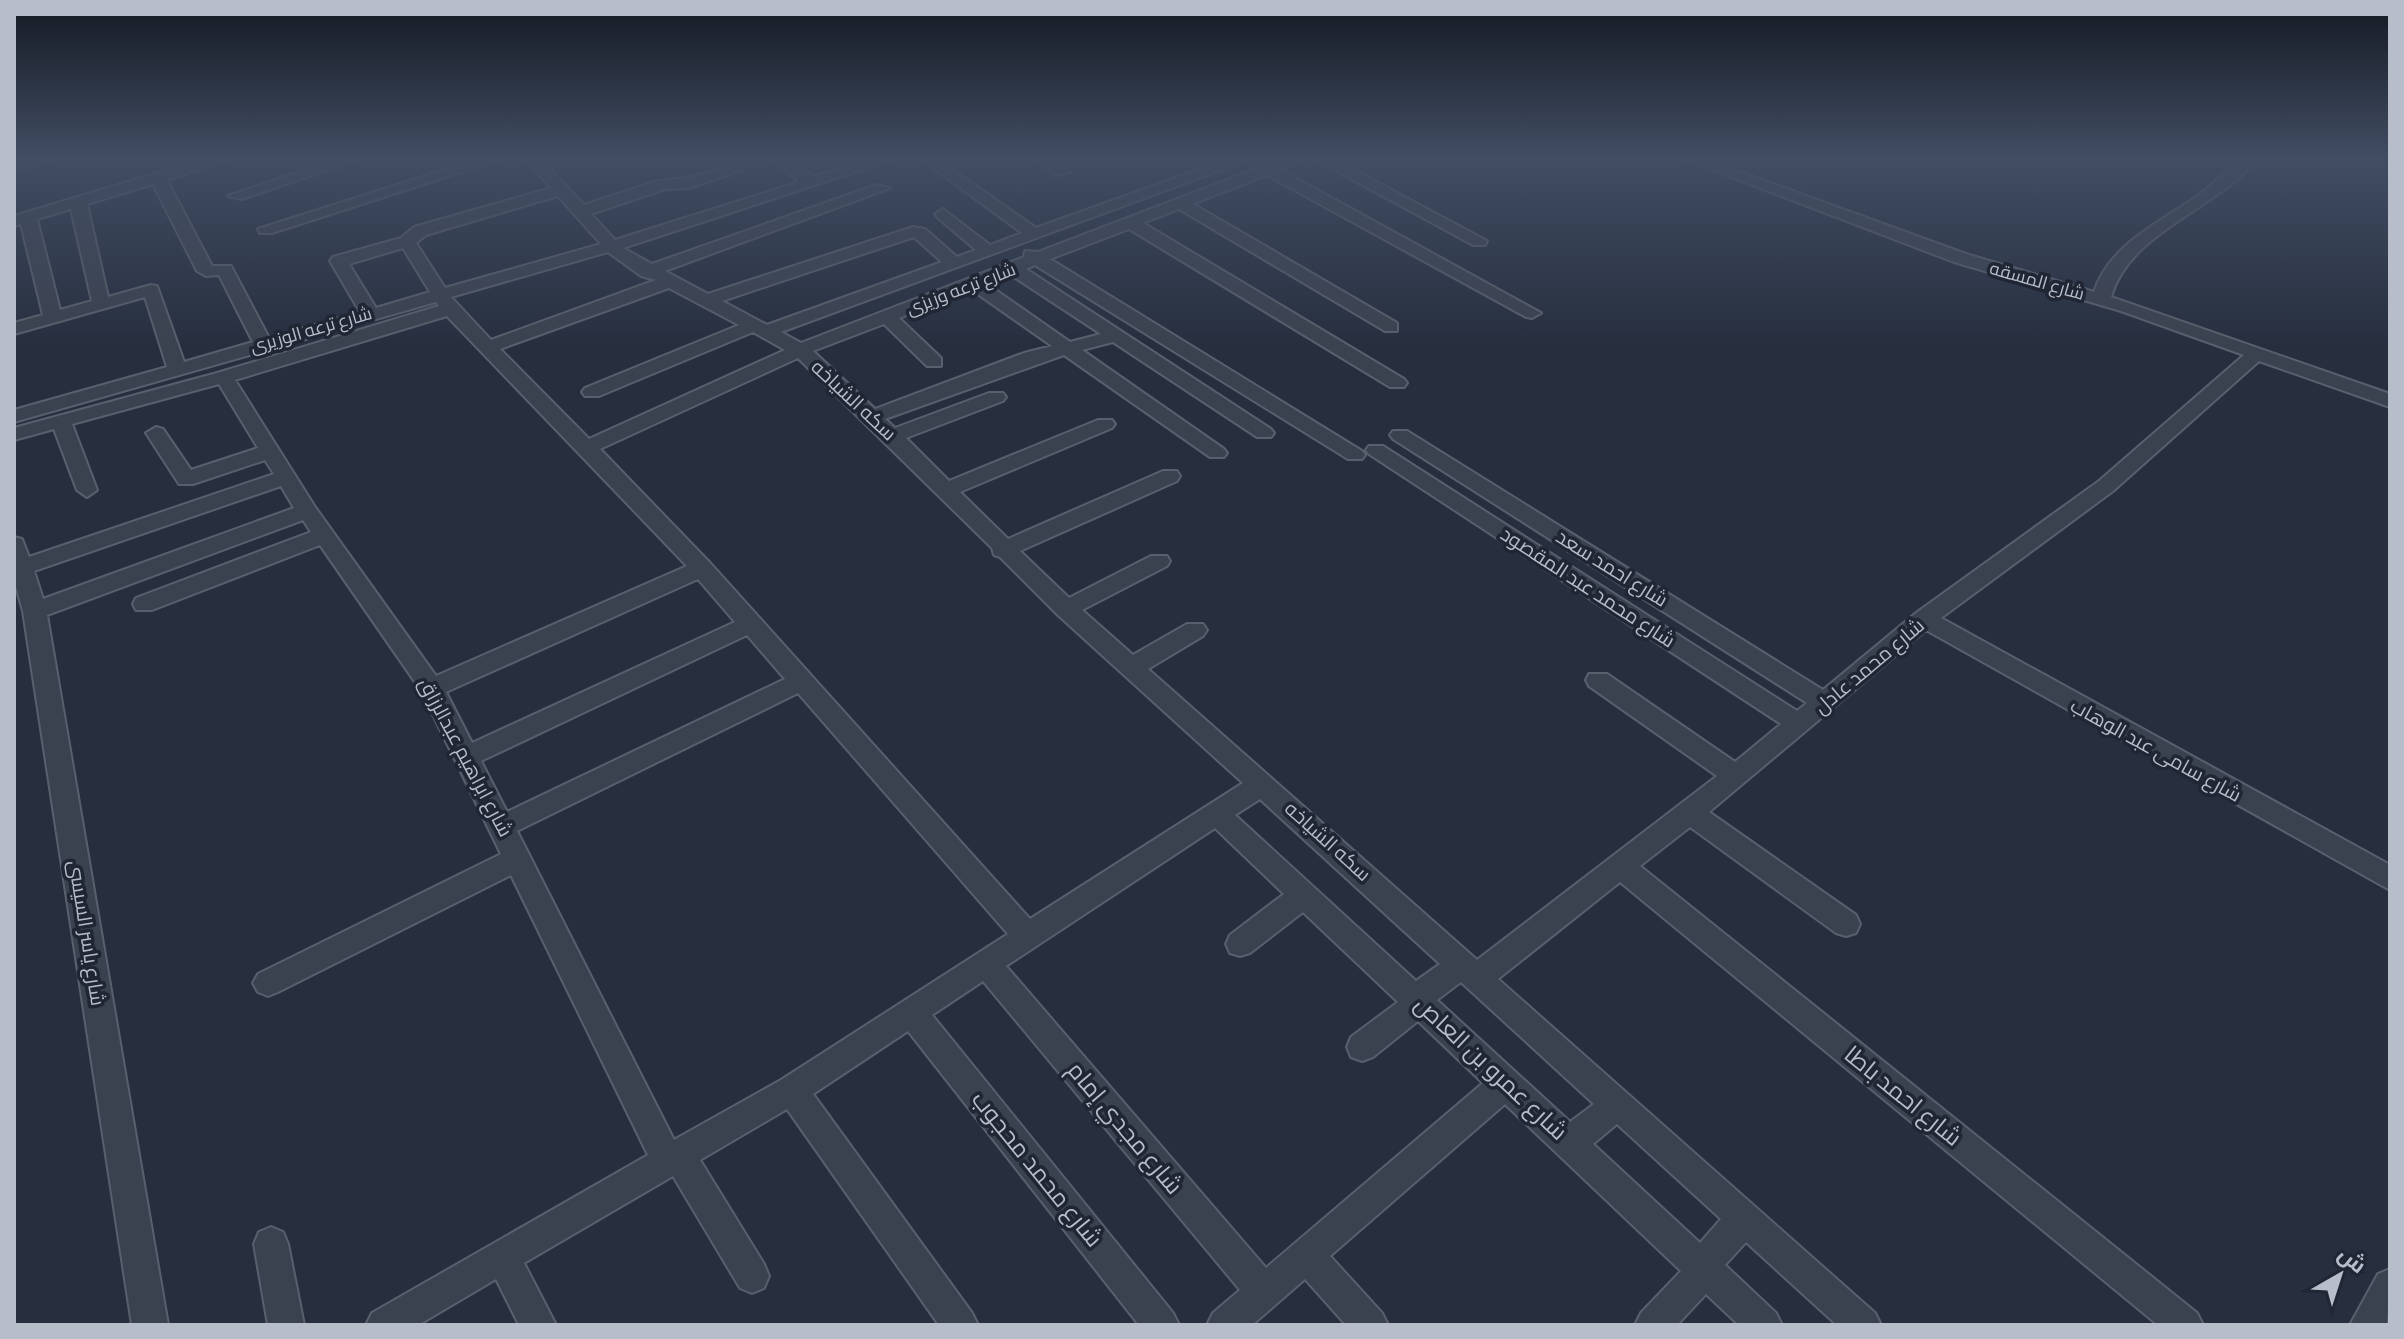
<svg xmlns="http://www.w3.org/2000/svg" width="2404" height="1339" font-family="Commissioner,Cairo,sans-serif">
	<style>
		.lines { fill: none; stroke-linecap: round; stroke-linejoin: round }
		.minor-casing { stroke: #595f6c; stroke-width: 4 }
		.minor { fill: #3b424f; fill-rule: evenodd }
		.labels { text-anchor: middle; stroke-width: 7; stroke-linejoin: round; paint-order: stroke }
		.far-street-label { font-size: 18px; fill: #b7bdc9; stroke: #202634 }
		.street-label { font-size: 20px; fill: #b7bdc9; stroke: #202634 }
		.near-street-label { font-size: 24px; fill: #b7bdc9; stroke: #202634 }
	</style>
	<rect width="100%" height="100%" fill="#272f3f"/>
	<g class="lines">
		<defs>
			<path id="minor" d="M 33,157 L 58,157 L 14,171 L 14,161 Z
				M 211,157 L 234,157 L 167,180 L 212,266 L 231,266 L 269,338 L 360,312 L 330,261 L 333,257 L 401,238 L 414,227 L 551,188 L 524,157 L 539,157 L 584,205 L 657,181 L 688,178 L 734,165 L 742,170 L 689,188 L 665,189 L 591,214 L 615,240 L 799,182 L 771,157 L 787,157 L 813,177 L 879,157 L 901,157 L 623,248 L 652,264 L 876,185 L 890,188 L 665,271 L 708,294 L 913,227 L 925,229 L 957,257 L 976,250 L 937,217 L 935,214 L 943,209 L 990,245 L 1022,233 L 918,157 L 935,157 L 1036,228 L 1234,157 L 1256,157 L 781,332 L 801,343 L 1024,257 L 1025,251 L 1038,252 L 1287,157 L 1307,157 L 1281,170 L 1541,313 L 1532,318 L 1526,317 L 1267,175 L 1193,204 L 1397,323 L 1397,331 L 1385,331 L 1179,209 L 1143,223 L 1404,379 L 1407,383 L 1404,387 L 1390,387 L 1129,229 L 1050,259 L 1362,451 L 1365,455 L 1362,459 L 1348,459 L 1035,265 L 1026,269 L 1271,429 L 1274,433 L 1271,437 L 1257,437 L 1113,342 L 1082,350 L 1224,449 L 1227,453 L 1224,457 L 1210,457 L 1064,355 L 885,419 L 895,428 L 989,393 L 1003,393 L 1006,397 L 1003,401 L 906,438 L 949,481 L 1098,420 L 1112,420 L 1115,424 L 1112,428 L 960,492 L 1008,539 L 1163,471 L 1177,471 L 1180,476 L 1177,481 L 1020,551 L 1069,598 L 1151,556 L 1167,556 L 1170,561 L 1167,566 L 1082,610 L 1133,655 L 1187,624 L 1203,624 L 1207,630 L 1203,636 L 1148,669 L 1477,960 L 1717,776 L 1589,686 L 1586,680 L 1589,674 L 1607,674 L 1735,762 L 1781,724 L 1369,454 L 1366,450 L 1369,446 L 1383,446 L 1797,711 L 1807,703 L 1393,439 L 1390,435 L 1393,431 L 1407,431 L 1823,690 L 1916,613 L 2099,481 L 2244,355 L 2121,311 L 1954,262 L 1679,157 L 1699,157 L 1966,254 L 2094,292 C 2110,242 2166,220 2204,191 C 2218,180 2229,167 2242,157 L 2258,157 C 2219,210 2130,230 2111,297 L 2390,394 L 2390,407 L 2259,361 L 2113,491 L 1941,618 L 2390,865 L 2390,890 L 1926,630 L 1709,812 L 1856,915 L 1860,924 L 1856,933 L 1846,936 L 1836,933 L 1690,827 L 1640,866 L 2197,1313 L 2203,1325 L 2158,1325 L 1620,882 L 1498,979 L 1875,1313 L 1881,1325 L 1837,1325 L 1746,1242 L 1725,1265 L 1776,1313 L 1782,1325 L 1739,1325 L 1706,1294 L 1677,1325 L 1635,1325 L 1641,1313 L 1681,1271 L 1505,1104 L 1330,1256 L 1382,1313 L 1388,1325 L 1346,1325 L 1305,1279 L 1252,1325 L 1207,1325 L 1213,1313 L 1240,1290 L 983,981 L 932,1015 L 1173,1313 L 1179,1325 L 1139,1325 L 908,1031 L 813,1094 L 972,1313 L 978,1325 L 939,1325 L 787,1109 L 700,1160 L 764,1264 L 769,1276 L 764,1288 L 752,1293 L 740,1288 L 673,1176 L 524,1263 L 556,1325 L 519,1325 L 496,1279 L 418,1325 L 366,1325 L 372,1313 L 648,1155 L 511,875 L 278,992 L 268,996 L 258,992 L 253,983 L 258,974 L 501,854 L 422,692 L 320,545 L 152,610 L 136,610 L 133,604 L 136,598 L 311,532 L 303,520 L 47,615 L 168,1325 L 132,1325 L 23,611 L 14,580 L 14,537 L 22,539 L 29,557 L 274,474 L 265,460 L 193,484 L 179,484 L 146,433 L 156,427 L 163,429 L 191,470 L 258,448 L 219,384 L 72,424 L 97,490 L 87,497 L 77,490 L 54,429 L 14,440 L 14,428 L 217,373 L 439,306 L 436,302 L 14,422 L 14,410 L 167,367 L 145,297 L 14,334 L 14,323 L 43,315 L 21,224 L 14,226 L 14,216 ZM 153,184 L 197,271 L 206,276 L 219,275 L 253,342 L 184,362 L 157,286 L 151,285 L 108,297 L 87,204 ZM 558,196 L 601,244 L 445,288 L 416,243 L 426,235 ZM 71,209 L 92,301 L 60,310 L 37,219 ZM 914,237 L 942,262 L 767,325 L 722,301 ZM 403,248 L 430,292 L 376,308 L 349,264 ZM 608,252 L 641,276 L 656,280 L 491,340 L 451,297 ZM 1011,275 L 1101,334 L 1070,342 L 987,284 ZM 669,288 L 739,325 L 585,388 L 582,392 L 585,396 L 599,396 L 753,332 L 785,350 L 589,439 L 500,349 ZM 972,290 L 1052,346 L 1024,353 L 875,409 L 813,351 L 884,324 L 927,366 L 941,366 L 941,358 L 899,318 ZM 447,316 L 687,566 L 436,676 L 315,507 L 235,380 ZM 798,358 L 992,548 L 994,555 L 1000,557 L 1058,615 L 1243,783 L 1030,919 L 710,563 L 600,449 ZM 281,486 L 294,508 L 43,599 L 34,571 ZM 698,579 L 735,622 L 472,743 L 446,692 ZM 747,635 L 785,679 L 507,812 L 481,761 ZM 798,693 L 1008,934 L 781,1080 L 674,1140 L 517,831 ZM 1260,799 L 1440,964 L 1416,981 L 1235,815 ZM 1215,828 L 1284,894 L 1230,935 L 1226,944 L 1230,953 L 1240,956 L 1250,953 L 1303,912 L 1398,1002 L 1351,1037 L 1347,1047 L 1351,1057 L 1362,1061 L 1373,1057 L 1418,1021 L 1483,1083 L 1266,1268 L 1006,966 ZM 1461,982 L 1594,1104 L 1570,1122 L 1437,1000 ZM 1617,1124 L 1721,1219 L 1700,1243 L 1593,1144 Z
				M 342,157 L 365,157 L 242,199 L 228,196 Z
				M 485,157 L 508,157 L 272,233 L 260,233 L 258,229 Z
				M 1032,157 L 1050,157 L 1070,172 L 1056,175 Z
				M 1311,157 L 1330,157 L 1487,241 L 1485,245 L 1473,245 Z
				M 271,1227 L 283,1232 L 288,1244 L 304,1325 L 268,1325 L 254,1244 L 259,1232 Z
				M 2390,1269 L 2387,1325 L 2350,1325 L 2378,1274 Z"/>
		</defs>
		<use href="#minor" class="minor-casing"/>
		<use href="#minor" class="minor"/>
	</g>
	<linearGradient id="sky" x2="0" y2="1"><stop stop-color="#151a23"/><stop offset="0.46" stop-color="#414d63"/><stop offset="1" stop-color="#414d63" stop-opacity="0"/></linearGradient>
	<rect width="2404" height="344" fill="url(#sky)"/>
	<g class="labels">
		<g class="far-street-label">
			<text transform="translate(2037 281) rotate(16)" y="6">شارع المسقه</text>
			<text transform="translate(961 289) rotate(-21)" y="6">شارع ترعه وزيزى</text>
			<text transform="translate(311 330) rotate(-16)" y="6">شارع ترعه الوزيرى</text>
		</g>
		<g class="street-label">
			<text transform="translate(854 400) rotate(43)" y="7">سكه الشياخه</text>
			<text transform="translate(1612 568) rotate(32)" y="7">شارع احمد سعد</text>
			<text transform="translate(1588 587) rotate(33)" y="7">شارع محمد عبد المقصود</text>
			<text transform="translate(1869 666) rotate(-40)" y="7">شارع محمد عادل</text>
			<text transform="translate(2156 750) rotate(29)" y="7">شارع سامى عبد الوهاب</text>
			<text transform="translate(466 757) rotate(62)" y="7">شارع ابراهيم عبدالرزاق</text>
			<text transform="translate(1328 841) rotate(42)" y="7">سكه الشياخه</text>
			<text transform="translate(87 933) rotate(81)" y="7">شارع ياسر السيسى</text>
		</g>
		<g class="near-street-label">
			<text transform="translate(1491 1068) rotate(43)" y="8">شارع عمرو بن العاص</text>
			<text transform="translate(1903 1096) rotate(39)" y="8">شارع احمد باطا</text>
			<text transform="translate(1125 1128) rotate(50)" y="8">شارع مجدي إمام</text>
			<text transform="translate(1037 1169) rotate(51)" y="8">شارع محمد محجوب</text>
		</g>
	</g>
	<rect width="2404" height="1339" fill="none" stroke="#b7bdc9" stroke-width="32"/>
	<g transform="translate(2340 1275) rotate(39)" stroke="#202634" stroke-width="6" paint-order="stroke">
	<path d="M0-6L14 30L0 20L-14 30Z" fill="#b7bdc9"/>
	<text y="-12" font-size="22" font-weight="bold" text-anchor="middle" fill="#b7bdc9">ش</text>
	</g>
</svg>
